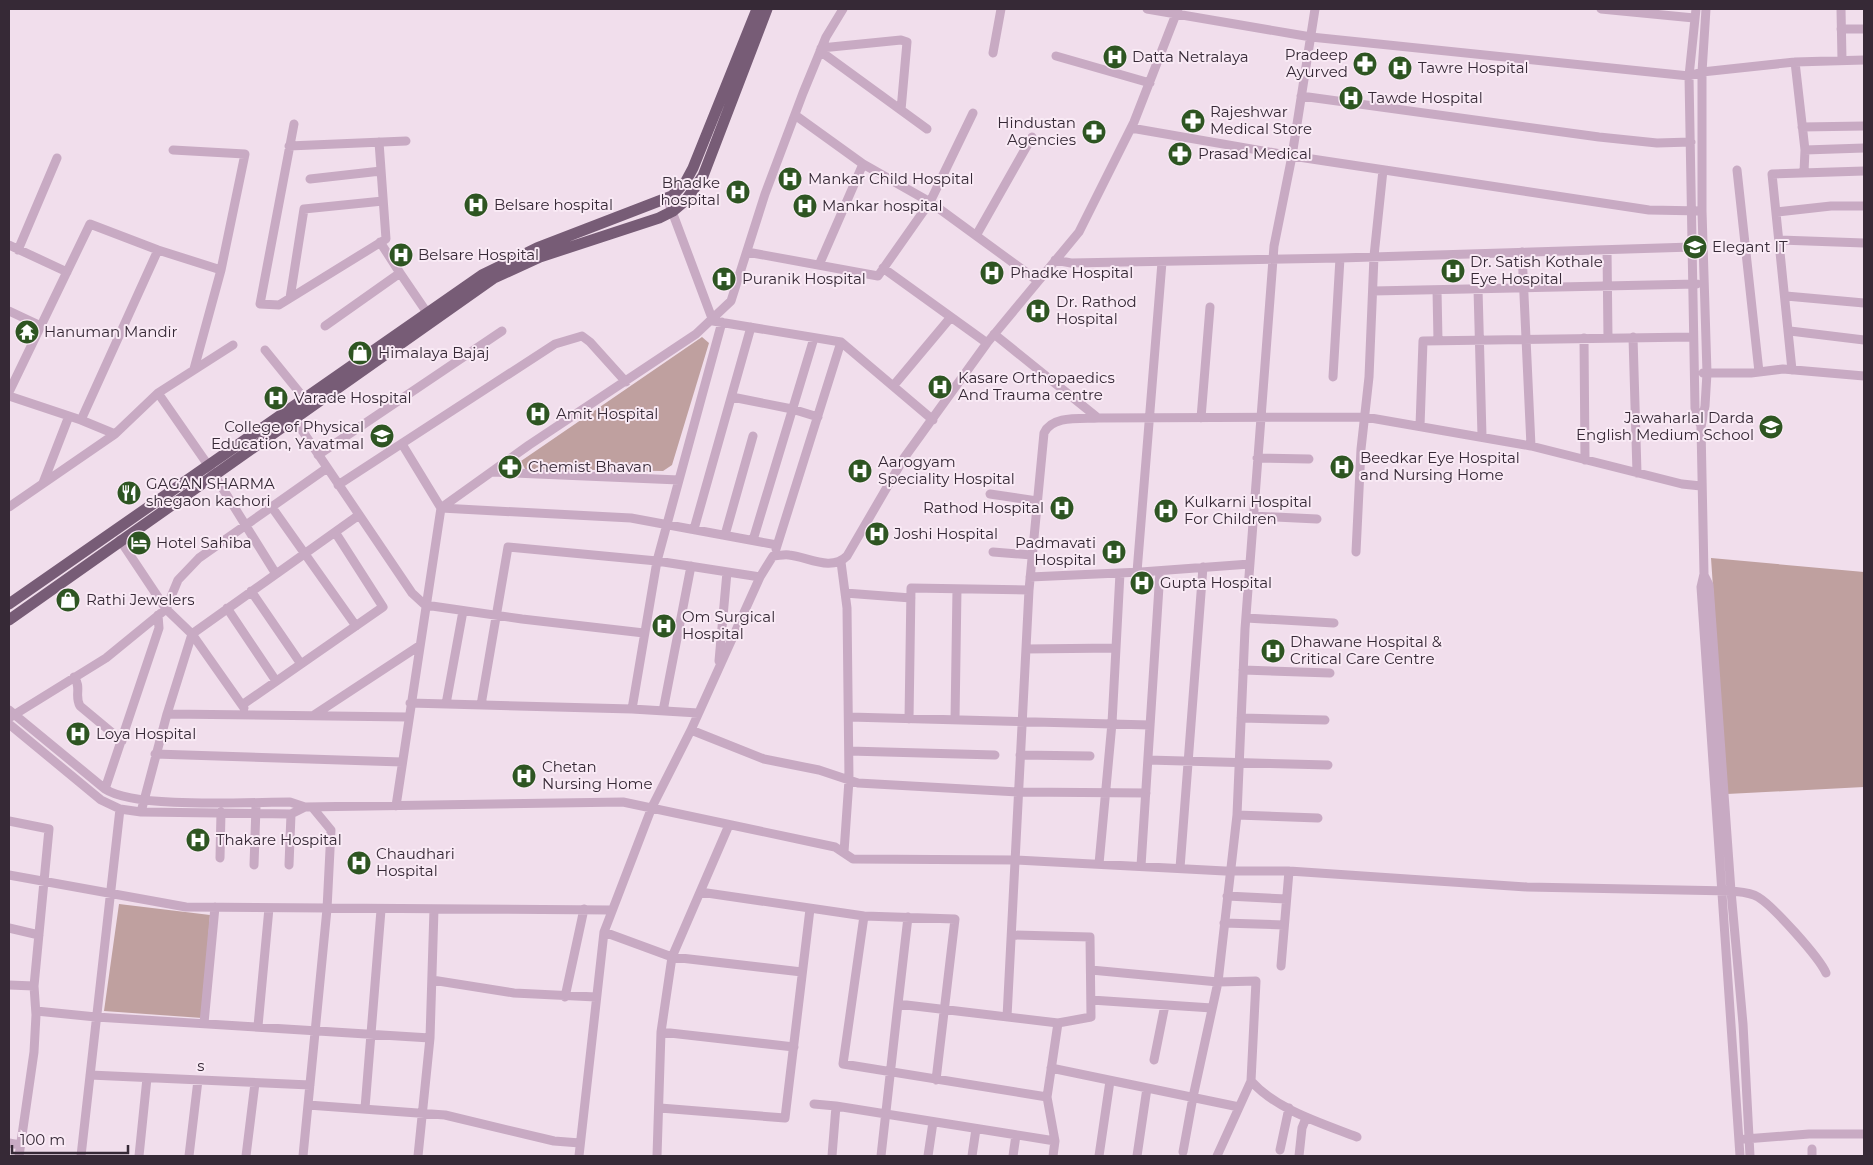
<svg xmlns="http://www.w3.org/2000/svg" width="1873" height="1165" font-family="Montserrat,sans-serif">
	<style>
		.green { fill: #bfa09f }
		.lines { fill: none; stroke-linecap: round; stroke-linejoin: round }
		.minor { stroke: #c8aac3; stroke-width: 9 }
		.major { stroke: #775c76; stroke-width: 11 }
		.labels { text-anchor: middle; stroke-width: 4; stroke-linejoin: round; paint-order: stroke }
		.poi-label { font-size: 15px; fill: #362936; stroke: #f9eaf5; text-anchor: start }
		.street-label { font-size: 15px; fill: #362936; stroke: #f9eaf5 }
	</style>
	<rect width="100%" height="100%" fill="#f1deec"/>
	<path class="green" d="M 702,337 L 709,343 L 672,465 L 663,471 L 525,469 L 521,461 Z
		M 1711,558 L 1864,572 L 1864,787 L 1727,794 Z
		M 119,904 L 210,915 L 202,1018 L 104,1011 Z"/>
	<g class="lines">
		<path class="minor" d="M 1147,9 L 1311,37 L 1689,76 L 1702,72 L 1795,62 L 1864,60
			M 1601,9 L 1694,18
			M 1696,9 L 1689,76 L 1695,408 L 1700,424
			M 1706,9 L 1702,72 L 1702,211 L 1707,373 L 1705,406 L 1701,427 L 1704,574 L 1701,587 L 1740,1156
			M 1841,9 L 1842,60
			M 1841,29 L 1864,29
			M 821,48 L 901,40 L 907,42 L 901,110
			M 820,51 L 927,129
			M 993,53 L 1001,9
			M 1056,56 L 1150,83
			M 1795,62 L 1805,150 L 1804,172
			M 1301,96 L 1599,137 L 1657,143 L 1691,142
			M 973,113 L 930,202 L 1038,281
			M 294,124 L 260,304 L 279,305 L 386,239 L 379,142
			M 1802,127 L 1864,126
			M 1131,128 L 1292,156 L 1649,210 L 1702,211
			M 289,146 L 406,141
			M 173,150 L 245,154 L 221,270 L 194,369
			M 1805,150 L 1864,148
			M 1737,170 L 1759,372
			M 310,179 L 381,171
			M 667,198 L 713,321 L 841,342 L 933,420
			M 1777,212 L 1831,206 L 1864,206
			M 977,234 L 1032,137
			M 1780,240 L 1864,243
			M 380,242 L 400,273
			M 9,245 L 67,272
			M 18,250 L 57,158
			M 1607,250 L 1608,338
			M 747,252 L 878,276 L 930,202 L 863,164 L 795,115
			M 1522,252 L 1531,446
			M 1055,260 L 1071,263 L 1340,258 L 1692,247
			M 819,265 L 863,164
			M 883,268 L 987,343
			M 1478,289 L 1482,436
			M 1437,290 L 1438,341
			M 1373,291 L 1697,284
			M 1786,296 L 1864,303
			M 290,298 L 304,209 L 383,201
			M 9,311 L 41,326
			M 325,326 L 400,273 L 430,317
			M 1790,331 L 1864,340
			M 994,334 L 1098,418 L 1365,417 L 1531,446 L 1682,484 L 1701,486
			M 1633,337 L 1637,473
			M 1584,338 L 1585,460
			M 265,350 L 304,398
			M 1792,370 L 1772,174 L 1864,171
			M 1703,373 L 1751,373 L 1783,369 L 1864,376
			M 1333,377 L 1340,258
			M 894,385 L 951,317
			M 9,392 L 90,224 L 158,250 L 221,270
			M 158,393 L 208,465 L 276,574
			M 9,396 L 81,420 L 115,434
			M 732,397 L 792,409 L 818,417
			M 291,414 L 412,593 L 425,605 L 522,619 L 644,633
			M 1201,418 L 1210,307
			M 81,420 L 158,250
			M 1420,426 L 1423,341 L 1693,337
			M 402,444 L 441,508 L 631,518 L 777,545
			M 318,455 L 502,331
			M 1257,458 L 1309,459
			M 493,472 L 679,480 L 657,561 L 632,709
			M 679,480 L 722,322
			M 43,483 L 69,416
			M 338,485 L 555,344 L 582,336 L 590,342 L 626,382
			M 990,494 L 1037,501
			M 271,506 L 356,626
			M 9,507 L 115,434 L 158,393 L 233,345
			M 1253,516 L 1317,519
			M 694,529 L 751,327
			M 725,535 L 753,436
			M 120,540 L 166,609 L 192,634 L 244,708
			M 753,540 L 814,338
			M 776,549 L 841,342
			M 993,552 L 1032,555
			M 1356,552 L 1361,449 L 1369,377 L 1374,256 L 1383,170
			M 841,562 L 847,608 L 849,780 L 844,852
			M 1137,572 L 1162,262
			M 1704,575 L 1709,585 L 1731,891 L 1743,1024 L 1750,1156
			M 1030,577 L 1141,572 L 1250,564
			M 251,591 L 301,664
			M 845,593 L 911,598
			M 227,608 L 276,681
			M 1246,618 L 1334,623
			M 1026,649 L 1116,648
			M 719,661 L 727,572
			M 1243,670 L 1330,673
			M 74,677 C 82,687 74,696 80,706 L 122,741
			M 410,703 L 632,709 L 698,713
			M 446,704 L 463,611
			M 242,705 L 383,607 L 335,532
			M 481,705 L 508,547 L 657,561 L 760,577
			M 9,710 L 105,789 C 135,809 249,802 290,802 L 305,807 L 623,802 L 835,847 L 853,859 L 1016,860 L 1225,871 L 1289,871 L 1527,887 L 1731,891 C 1739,892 1750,892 1758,897 C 1773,906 1819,957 1826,973
			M 663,711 L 691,566
			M 167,714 L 192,634 L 359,515
			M 314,715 L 419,646
			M 849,717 L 1150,725
			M 9,718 L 106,658 L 166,609 L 178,580 L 199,558 L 327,468
			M 1241,718 L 1325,720
			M 909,719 L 911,588 L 1029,590
			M 955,720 L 957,589
			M 9,724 L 101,800 L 120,809 L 141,812 L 291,814 L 305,807
			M 691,730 L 764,759 L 819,770 L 858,783 L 1018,792 L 1146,793
			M 849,751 L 995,755
			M 155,754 L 402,762
			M 1020,755 L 1090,756
			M 1148,760 L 1328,765
			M 105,789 L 159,628 L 158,615
			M 396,806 L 441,508 L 529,445 L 696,334 L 731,301 L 765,194 L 803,93 L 826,37 L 843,9
			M 141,812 L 167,714 L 408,717
			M 1237,815 L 1318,818
			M 9,821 L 49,829 L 34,986 L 36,1015 L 34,1052 L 19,1156
			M 220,858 L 221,812
			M 1099,864 L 1112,723 L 1120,573
			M 254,865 L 256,807
			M 289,865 L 291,814
			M 1141,866 L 1160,571
			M 1180,868 L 1203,567
			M 9,875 L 186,907 L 611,910
			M 700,892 L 864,916 L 955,919 L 936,1080
			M 1227,896 L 1286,899
			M 864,916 L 843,1064 L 1047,1097
			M 908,917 L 898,1004 L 1058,1023 L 1047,1097 L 1055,1141 L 1053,1156
			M 1224,923 L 1284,925
			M 9,928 L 39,935
			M 604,932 L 672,957 L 802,972
			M 1012,935 L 1090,937 L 1091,1017 L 1058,1023
			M 1281,966 L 1289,871
			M 1091,970 L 1218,982 L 1193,1097 L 1183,1152
			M 432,980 L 514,993 L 596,997
			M 9,985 L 34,986
			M 565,997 L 584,909
			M 1091,1000 L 1212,1008
			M 36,1011 L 96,1017 L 430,1038 L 434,909
			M 1007,1017 L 1029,590 L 1044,433 C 1052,415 1081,419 1098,418
			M 204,1023 L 215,907
			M 258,1026 L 269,908
			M 661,1032 L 794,1047
			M 1154,1060 L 1165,1005
			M 1051,1068 L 1239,1107
			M 90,1075 L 310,1085
			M 1251,1081 C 1277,1110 1321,1123 1357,1137
			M 814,1104 L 836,1106
			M 308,1105 L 445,1115 L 554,1141 L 580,1143
			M 365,1108 L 381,910
			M 660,1108 L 785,1118 L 810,909
			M 1745,1139 L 1809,1134 L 1864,1134
			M 9,1143 L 20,1145
			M 1812,1149 L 1812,1156
			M 1280,1150 L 1289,1108
			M 81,1156 L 120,809
			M 139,1156 L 147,1078
			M 189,1156 L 198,1080
			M 246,1156 L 255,1083
			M 303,1156 L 327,909 L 331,830 L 312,807
			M 418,1156 L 430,1038
			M 579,1156 L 604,932 L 652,807 L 691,730 L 760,577 L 773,556 C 778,556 784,554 789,555 C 808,557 831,572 847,556 L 904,458 L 987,343 L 1079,232 L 1134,122 L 1178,9
			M 657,1156 L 661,1032 L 672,957 L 729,825
			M 832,1156 L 836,1106 L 1055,1141
			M 881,1156 L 898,1004
			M 928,1156 L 933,1122
			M 972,1156 L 976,1129
			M 1013,1156 L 1016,1135
			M 1099,1156 L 1110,1081
			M 1137,1156 L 1147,1088
			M 1217,1156 L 1251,1081 L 1256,981 L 1218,982 L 1237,815 L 1245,629 L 1274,246 L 1292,156 L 1315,9
			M 1299,1156 L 1302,1128 L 1306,1118"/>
		<path class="major" d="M 9,604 L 482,275 L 537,248 L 672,196 L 686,181 L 693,168 L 757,9
			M 9,620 L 494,278 L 540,257 L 659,218 L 673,211 L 686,200 L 703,176 L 767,9"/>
	</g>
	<defs>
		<symbol id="hospital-disc" viewBox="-11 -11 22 22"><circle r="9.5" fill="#2e5522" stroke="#f9eaf5"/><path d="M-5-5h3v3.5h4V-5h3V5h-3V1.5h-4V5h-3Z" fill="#fff"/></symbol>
		<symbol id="pharmacy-disc" viewBox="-11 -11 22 22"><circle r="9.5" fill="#2e5522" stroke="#f9eaf5"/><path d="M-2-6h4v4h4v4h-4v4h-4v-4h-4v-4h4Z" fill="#fff"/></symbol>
		<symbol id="school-disc" viewBox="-11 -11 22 22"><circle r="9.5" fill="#2e5522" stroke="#f9eaf5"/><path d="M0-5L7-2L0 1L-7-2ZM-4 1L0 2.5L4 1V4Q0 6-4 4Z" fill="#fff"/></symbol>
		<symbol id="temple-disc" viewBox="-11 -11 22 22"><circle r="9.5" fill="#2e5522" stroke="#f9eaf5"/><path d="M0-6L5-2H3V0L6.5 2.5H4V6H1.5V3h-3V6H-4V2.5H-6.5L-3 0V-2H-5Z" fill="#fff"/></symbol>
		<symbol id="shop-disc" viewBox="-11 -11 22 22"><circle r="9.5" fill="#2e5522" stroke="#f9eaf5"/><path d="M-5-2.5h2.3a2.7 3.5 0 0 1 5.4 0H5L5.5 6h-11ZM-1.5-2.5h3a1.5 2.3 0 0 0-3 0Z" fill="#fff"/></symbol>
		<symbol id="restaurant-disc" viewBox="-11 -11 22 22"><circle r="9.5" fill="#2e5522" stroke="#f9eaf5"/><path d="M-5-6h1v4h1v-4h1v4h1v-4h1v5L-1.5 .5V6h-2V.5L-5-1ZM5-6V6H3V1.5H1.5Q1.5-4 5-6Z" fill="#fff"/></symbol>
		<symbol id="hotel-disc" viewBox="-11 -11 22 22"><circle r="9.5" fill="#2e5522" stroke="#f9eaf5"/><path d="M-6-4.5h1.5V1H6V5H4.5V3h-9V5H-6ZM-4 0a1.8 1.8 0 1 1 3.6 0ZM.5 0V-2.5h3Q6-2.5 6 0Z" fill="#fff"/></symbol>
	</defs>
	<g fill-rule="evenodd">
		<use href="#hospital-disc" x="1101" y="43" width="28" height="28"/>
		<use href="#pharmacy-disc" x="1351" y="50" width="28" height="28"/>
		<use href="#hospital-disc" x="1386" y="54" width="28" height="28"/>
		<use href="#hospital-disc" x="1337" y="84" width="28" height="28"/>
		<use href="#pharmacy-disc" x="1179" y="107" width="28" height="28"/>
		<use href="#pharmacy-disc" x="1080" y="118" width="28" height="28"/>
		<use href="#pharmacy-disc" x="1166" y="140" width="28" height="28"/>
		<use href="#hospital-disc" x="776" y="165" width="28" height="28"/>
		<use href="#hospital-disc" x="724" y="178" width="28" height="28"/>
		<use href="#hospital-disc" x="462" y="191" width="28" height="28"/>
		<use href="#hospital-disc" x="791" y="192" width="28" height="28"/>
		<use href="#school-disc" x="1681" y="233" width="28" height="28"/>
		<use href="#hospital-disc" x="387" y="241" width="28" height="28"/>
		<use href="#hospital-disc" x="1439" y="257" width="28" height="28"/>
		<use href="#hospital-disc" x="978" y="259" width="28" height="28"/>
		<use href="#hospital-disc" x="710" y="265" width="28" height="28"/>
		<use href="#hospital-disc" x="1024" y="297" width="28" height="28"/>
		<use href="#temple-disc" x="13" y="318" width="28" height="28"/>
		<use href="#shop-disc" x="346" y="339" width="28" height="28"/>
		<use href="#hospital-disc" x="926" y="373" width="28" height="28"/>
		<use href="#hospital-disc" x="262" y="384" width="28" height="28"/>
		<use href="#hospital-disc" x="524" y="400" width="28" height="28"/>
		<use href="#school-disc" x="1757" y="413" width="28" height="28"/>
		<use href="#school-disc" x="368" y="422" width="28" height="28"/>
		<use href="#pharmacy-disc" x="496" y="453" width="28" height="28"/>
		<use href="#hospital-disc" x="1328" y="453" width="28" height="28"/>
		<use href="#hospital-disc" x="846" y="457" width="28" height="28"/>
		<use href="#restaurant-disc" x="115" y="479" width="28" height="28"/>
		<use href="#hospital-disc" x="1048" y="494" width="28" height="28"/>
		<use href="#hospital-disc" x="1152" y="497" width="28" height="28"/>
		<use href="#hospital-disc" x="863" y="520" width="28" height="28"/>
		<use href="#hotel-disc" x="125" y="529" width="28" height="28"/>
		<use href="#hospital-disc" x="1100" y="538" width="28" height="28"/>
		<use href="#hospital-disc" x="1128" y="569" width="28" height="28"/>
		<use href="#shop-disc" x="54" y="586" width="28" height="28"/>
		<use href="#hospital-disc" x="650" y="612" width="28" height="28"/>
		<use href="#hospital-disc" x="1259" y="637" width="28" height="28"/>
		<use href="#hospital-disc" x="64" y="720" width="28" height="28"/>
		<use href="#hospital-disc" x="510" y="762" width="28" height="28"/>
		<use href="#hospital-disc" x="184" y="826" width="28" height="28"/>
		<use href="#hospital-disc" x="345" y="849" width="28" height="28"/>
	</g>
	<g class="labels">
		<g class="poi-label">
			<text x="1348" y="60" text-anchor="end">Pradeep<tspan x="1348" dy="17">Ayurved</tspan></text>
			<text x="1132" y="62">Datta Netralaya</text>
			<text x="1418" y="73">Tawre Hospital</text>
			<text x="1368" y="103">Tawde Hospital</text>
			<text x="1210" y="117">Rajeshwar<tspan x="1210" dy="17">Medical Store</tspan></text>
			<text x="1076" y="128" text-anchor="end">Hindustan<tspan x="1076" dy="17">Agencies</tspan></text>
			<text x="1198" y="159">Prasad Medical</text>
			<text x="808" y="184">Mankar Child Hospital</text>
			<text x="720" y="188" text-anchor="end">Bhadke<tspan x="720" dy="17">hospital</tspan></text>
			<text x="494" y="210">Belsare hospital</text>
			<text x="822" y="211">Mankar hospital</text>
			<text x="1712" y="252">Elegant IT</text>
			<text x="418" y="260">Belsare Hospital</text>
			<text x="1470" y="267">Dr. Satish Kothale<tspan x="1470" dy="17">Eye Hospital</tspan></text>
			<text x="1010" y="278">Phadke Hospital</text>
			<text x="742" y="284">Puranik Hospital</text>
			<text x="1056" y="307">Dr. Rathod<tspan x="1056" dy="17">Hospital</tspan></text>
			<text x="44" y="337">Hanuman Mandir</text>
			<text x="378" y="358">Himalaya Bajaj</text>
			<text x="958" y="383">Kasare Orthopaedics<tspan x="958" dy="17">And Trauma centre</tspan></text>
			<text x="294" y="403">Varade Hospital</text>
			<text x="556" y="419">Amit Hospital</text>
			<text x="1754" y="423" text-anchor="end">Jawaharlal Darda<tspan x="1754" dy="17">English Medium School</tspan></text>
			<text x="364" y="432" text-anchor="end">College of Physical<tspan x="364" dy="17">Education, Yavatmal</tspan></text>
			<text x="1360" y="463">Beedkar Eye Hospital<tspan x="1360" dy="17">and Nursing Home</tspan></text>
			<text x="878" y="467">Aarogyam<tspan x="878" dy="17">Speciality Hospital</tspan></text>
			<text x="528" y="472">Chemist Bhavan</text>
			<text x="146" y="489">GAGAN SHARMA<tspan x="146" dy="17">shegaon kachori</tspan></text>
			<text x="1184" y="507">Kulkarni Hospital<tspan x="1184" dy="17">For Children</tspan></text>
			<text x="1044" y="513" text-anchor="end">Rathod Hospital</text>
			<text x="894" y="539">Joshi Hospital</text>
			<text x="156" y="548">Hotel Sahiba</text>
			<text x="1096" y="548" text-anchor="end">Padmavati<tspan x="1096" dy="17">Hospital</tspan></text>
			<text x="1160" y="588">Gupta Hospital</text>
			<text x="86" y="605">Rathi Jewelers</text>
			<text x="682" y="622">Om Surgical<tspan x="682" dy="17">Hospital</tspan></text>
			<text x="1290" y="647">Dhawane Hospital &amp;<tspan x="1290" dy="17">Critical Care Centre</tspan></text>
			<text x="96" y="739">Loya Hospital</text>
			<text x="542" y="772">Chetan<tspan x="542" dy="17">Nursing Home</tspan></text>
			<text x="216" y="845">Thakare Hospital</text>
			<text x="376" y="859">Chaudhari<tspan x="376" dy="17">Hospital</tspan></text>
		</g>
		<g class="street-label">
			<text transform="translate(201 1066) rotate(3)" y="5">s</text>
		</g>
	</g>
	<rect width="1873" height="1165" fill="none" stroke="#362936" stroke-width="20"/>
	<path d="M12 1145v8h116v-8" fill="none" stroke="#362936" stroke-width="2.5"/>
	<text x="20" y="1145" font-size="15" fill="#362936" stroke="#f9eaf5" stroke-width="4" paint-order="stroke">100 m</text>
</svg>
